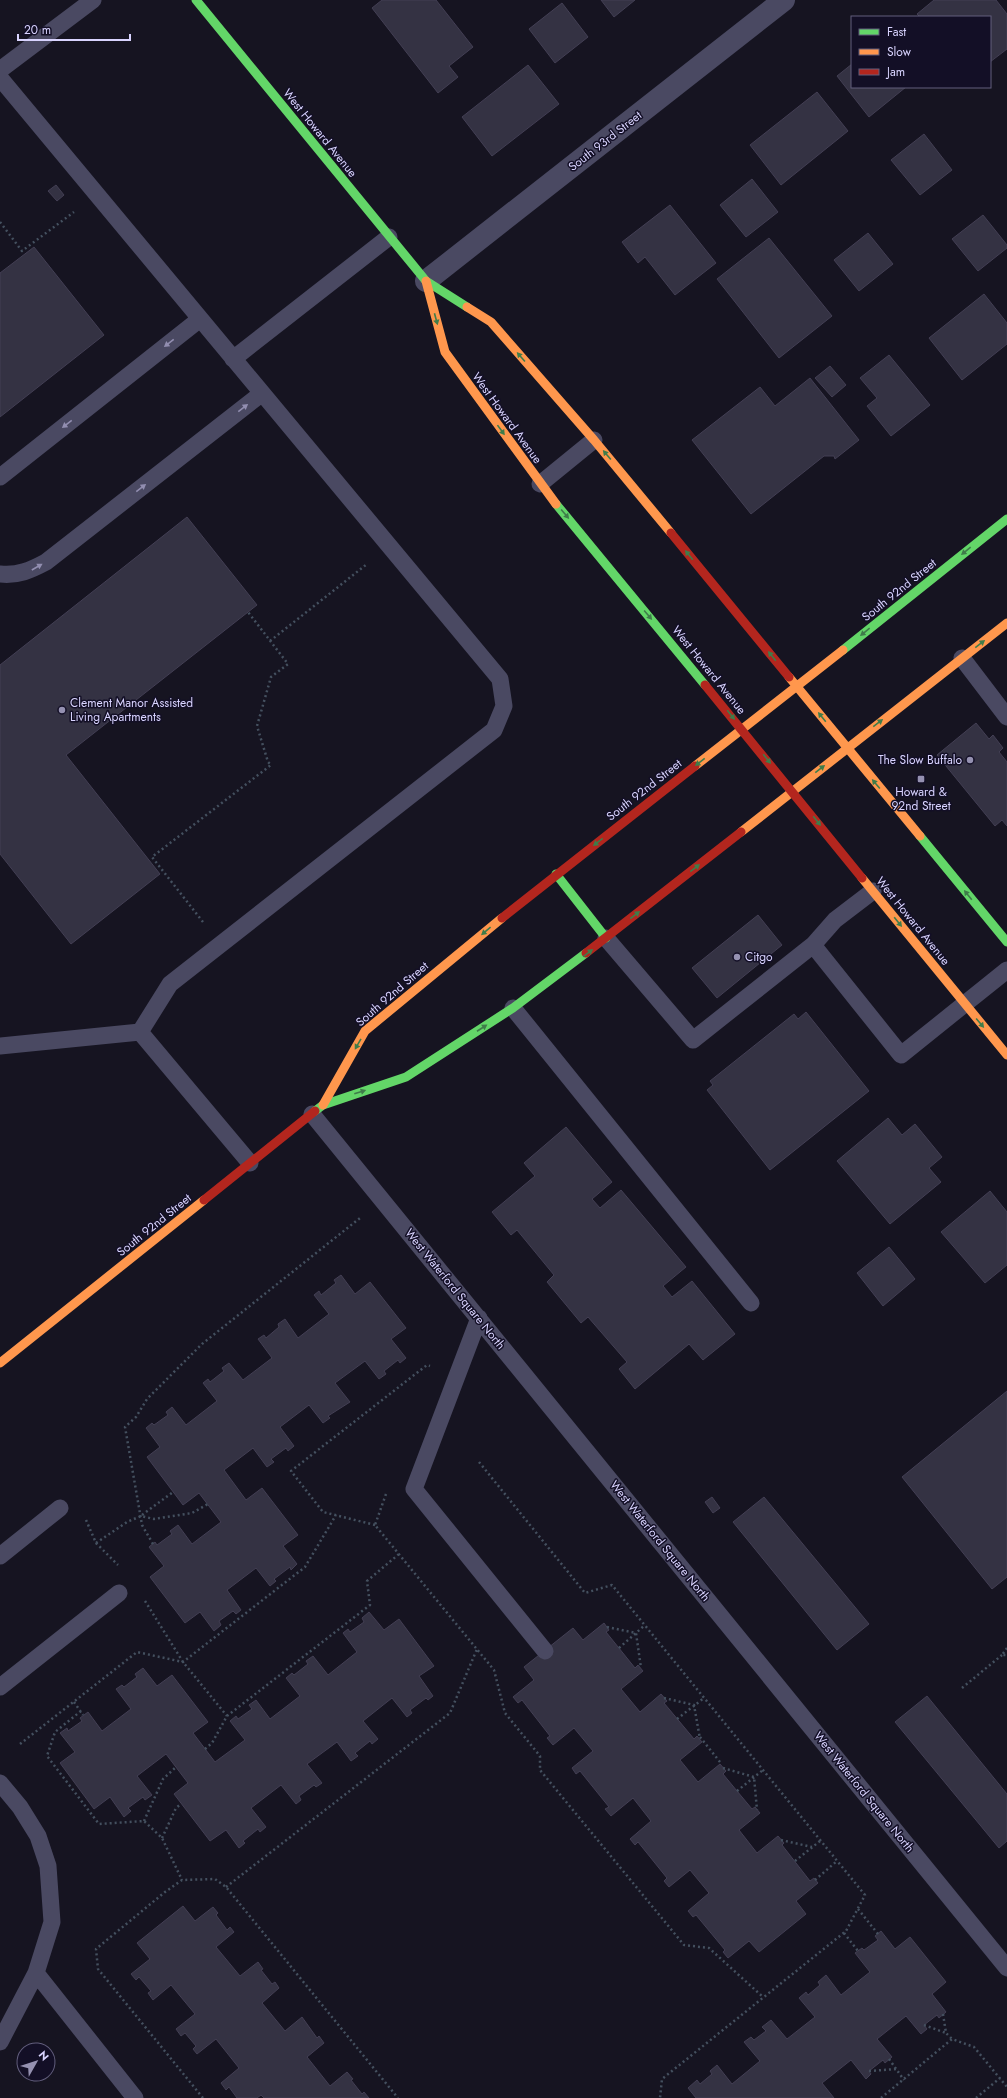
<svg xmlns="http://www.w3.org/2000/svg" width="1007" height="2098" font-family="Jost,sans-serif">
	<style>
		.building { fill: #343243; stroke: #433f54 }
		.lines { fill: none; stroke-linecap: round; stroke-linejoin: round }
		.path { stroke: #44505f; stroke-width: 2.5; stroke-dasharray: 2 3; stroke-linecap: butt }
		.lane { stroke: #4a4962; stroke-width: 17 }
		.street { stroke: #4a4962; stroke-width: 22 }
		.fast { stroke: #63d668; stroke-width: 9 }
		.slow { stroke: #ff974d; stroke-width: 9 }
		.jam { stroke: #b3261e; stroke-width: 9 }
		.oneway { fill: #3f7c4a }
		.oneway2 { fill: #928eb0 }
		.poi-dot { fill: #9591b1; stroke: #130f26; stroke-width: 1.5 }
		.labels { text-anchor: middle; stroke-width: 3; stroke-linejoin: round; paint-order: stroke }
		.street-label { font-size: 12px; fill: #d9d4ff; stroke: #130f26 }
		.poi-label { font-size: 12px; fill: #d9d4ff; stroke: #130f26; text-anchor: start }
	</style>
	<rect width="100%" height="100%" fill="#161421"/>
	<path class="building" d="M 382,0 L 436,0 L 473,47 L 449,66 L 458,77 L 438,93 L 372,8 Z
		M 601,0 L 635,0 L 614,17 Z
		M 934,0 L 996,0 L 1007,14 L 1007,49 L 990,62 L 990,17 L 920,17 L 917,14 Z
		M 562,3 L 588,37 L 555,63 L 529,29 Z
		M 852,64 L 852,87 L 906,87 L 869,117 L 837,76 Z
		M 528,65 L 559,104 L 492,156 L 462,117 Z
		M 817,92 L 848,131 L 781,185 L 750,145 Z
		M 924,134 L 952,170 L 920,195 L 891,160 Z
		M 752,179 L 778,212 L 746,237 L 720,205 Z
		M 56,185 L 64,195 L 57,201 L 48,191 Z
		M 670,205 L 716,263 L 675,295 L 645,257 L 638,263 L 622,242 Z
		M 983,215 L 1007,245 L 1007,248 L 978,271 L 952,239 Z
		M 868,233 L 893,264 L 859,291 L 834,260 Z
		M 769,238 L 832,316 L 779,358 L 717,279 Z
		M 34,247 L 104,335 L 0,417 L 0,273 Z
		M 984,294 L 1007,323 L 1007,344 L 962,380 L 929,338 Z
		M 889,355 L 930,405 L 891,436 L 867,406 L 877,398 L 860,378 Z
		M 830,366 L 846,385 L 832,397 L 815,378 Z
		M 810,378 L 859,440 L 835,459 L 834,456 L 824,456 L 751,514 L 692,440 L 760,387 L 775,406 Z
		M 187,517 L 257,605 L 66,755 L 160,874 L 71,944 L 0,854 L 0,665 Z
		M 976,723 L 989,739 L 993,735 L 1003,748 L 999,752 L 1007,762 L 1007,826 L 1002,820 L 995,826 L 937,755 Z
		M 758,915 L 782,945 L 717,998 L 692,968 Z
		M 806,1012 L 869,1091 L 770,1170 L 707,1090 L 713,1085 L 710,1081 L 794,1014 L 798,1019 Z
		M 888,1118 L 902,1135 L 915,1124 L 942,1157 L 929,1168 L 941,1182 L 890,1224 L 837,1161 Z
		M 566,1127 L 612,1182 L 592,1199 L 600,1208 L 621,1190 L 686,1267 L 663,1286 L 672,1297 L 692,1281 L 735,1334 L 703,1360 L 689,1344 L 635,1389 L 619,1369 L 627,1362 L 588,1317 L 581,1323 L 547,1282 L 554,1275 L 517,1230 L 511,1235 L 492,1212 L 535,1176 L 524,1163 Z
		M 990,1191 L 1007,1212 L 1007,1265 L 985,1283 L 941,1232 Z
		M 889,1247 L 915,1279 L 883,1306 L 857,1273 Z
		M 341,1275 L 355,1294 L 370,1282 L 406,1328 L 391,1339 L 406,1358 L 400,1363 L 398,1360 L 384,1371 L 386,1374 L 379,1379 L 365,1361 L 335,1383 L 350,1402 L 328,1416 L 330,1418 L 323,1423 L 309,1405 L 280,1427 L 294,1446 L 288,1451 L 286,1448 L 271,1459 L 274,1462 L 267,1467 L 253,1448 L 224,1470 L 246,1500 L 262,1488 L 298,1535 L 283,1546 L 297,1564 L 291,1570 L 290,1567 L 274,1579 L 276,1581 L 270,1586 L 256,1568 L 227,1590 L 241,1610 L 236,1614 L 233,1611 L 219,1621 L 221,1625 L 214,1631 L 200,1612 L 185,1623 L 150,1577 L 164,1566 L 149,1547 L 155,1542 L 157,1545 L 172,1534 L 170,1531 L 178,1525 L 192,1544 L 221,1522 L 199,1493 L 183,1505 L 147,1457 L 160,1447 L 146,1428 L 152,1423 L 154,1425 L 168,1415 L 166,1412 L 172,1407 L 186,1425 L 217,1401 L 203,1383 L 208,1379 L 210,1382 L 224,1371 L 222,1368 L 229,1363 L 243,1380 L 272,1358 L 258,1339 L 264,1335 L 266,1338 L 279,1327 L 278,1324 L 285,1319 L 298,1338 L 329,1314 L 314,1295 L 319,1291 L 321,1295 L 336,1283 L 334,1280 Z
		M 1007,1391 L 1007,1577 L 992,1589 L 902,1477 Z
		M 712,1497 L 720,1508 L 713,1513 L 705,1502 Z
		M 764,1497 L 869,1624 L 837,1650 L 733,1522 Z
		M 369,1612 L 384,1630 L 399,1619 L 434,1666 L 419,1676 L 433,1696 L 428,1700 L 426,1698 L 410,1710 L 412,1713 L 407,1717 L 392,1698 L 363,1721 L 378,1739 L 372,1744 L 370,1741 L 355,1753 L 358,1756 L 351,1761 L 337,1742 L 307,1764 L 322,1783 L 316,1787 L 314,1785 L 299,1796 L 301,1800 L 296,1804 L 281,1785 L 251,1808 L 266,1827 L 260,1832 L 258,1829 L 243,1841 L 245,1843 L 239,1848 L 226,1830 L 210,1841 L 174,1794 L 188,1783 L 166,1754 L 137,1776 L 152,1795 L 145,1800 L 143,1797 L 128,1808 L 131,1811 L 124,1817 L 110,1797 L 94,1809 L 60,1763 L 75,1752 L 60,1733 L 67,1728 L 68,1731 L 82,1721 L 80,1718 L 88,1712 L 102,1731 L 131,1709 L 116,1689 L 122,1685 L 124,1687 L 137,1677 L 135,1674 L 143,1668 L 157,1686 L 172,1675 L 208,1722 L 193,1733 L 215,1762 L 245,1740 L 230,1721 L 236,1716 L 238,1719 L 252,1709 L 249,1705 L 256,1700 L 270,1719 L 300,1696 L 286,1678 L 292,1673 L 294,1675 L 308,1664 L 306,1661 L 313,1656 L 328,1675 L 357,1652 L 343,1633 L 348,1629 L 350,1632 L 364,1622 L 362,1618 Z
		M 604,1623 L 609,1630 L 606,1632 L 635,1668 L 638,1665 L 643,1671 L 621,1689 L 640,1712 L 661,1694 L 667,1701 L 664,1703 L 694,1739 L 697,1736 L 702,1742 L 680,1760 L 698,1782 L 720,1764 L 726,1771 L 723,1774 L 737,1791 L 752,1809 L 755,1807 L 760,1813 L 739,1830 L 757,1853 L 778,1836 L 784,1843 L 782,1845 L 810,1881 L 814,1878 L 818,1883 L 796,1901 L 806,1914 L 759,1952 L 749,1941 L 728,1958 L 723,1952 L 725,1950 L 696,1915 L 693,1917 L 688,1911 L 709,1893 L 690,1870 L 669,1887 L 664,1881 L 667,1878 L 638,1842 L 635,1845 L 630,1839 L 651,1821 L 633,1798 L 611,1816 L 605,1809 L 609,1807 L 580,1771 L 576,1774 L 572,1768 L 593,1751 L 574,1728 L 553,1745 L 547,1738 L 550,1736 L 522,1700 L 518,1703 L 513,1697 L 534,1680 L 524,1667 L 573,1628 L 583,1640 Z
		M 927,1696 L 1007,1794 L 1007,1841 L 999,1848 L 895,1722 Z
		M 183,1906 L 195,1921 L 213,1907 L 218,1913 L 216,1915 L 227,1930 L 230,1927 L 234,1932 L 216,1947 L 240,1976 L 258,1962 L 263,1969 L 261,1970 L 272,1984 L 275,1982 L 279,1988 L 262,2003 L 285,2031 L 302,2017 L 317,2038 L 319,2036 L 324,2043 L 307,2057 L 330,2086 L 347,2072 L 353,2079 L 351,2080 L 362,2094 L 364,2092 L 369,2098 L 264,2098 L 261,2095 L 257,2098 L 237,2098 L 229,2087 L 226,2090 L 221,2083 L 239,2068 L 216,2039 L 197,2054 L 193,2049 L 196,2046 L 185,2033 L 181,2036 L 176,2029 L 195,2014 L 171,1985 L 153,2000 L 148,1993 L 151,1991 L 139,1977 L 136,1980 L 131,1974 L 150,1959 L 137,1943 Z
		M 881,1931 L 895,1949 L 910,1937 L 946,1982 L 932,1994 L 946,2012 L 939,2018 L 937,2015 L 924,2025 L 927,2029 L 921,2034 L 906,2016 L 877,2039 L 892,2057 L 885,2063 L 883,2060 L 869,2071 L 871,2074 L 866,2079 L 851,2060 L 822,2083 L 834,2098 L 696,2098 L 688,2088 L 697,2080 L 700,2084 L 712,2074 L 710,2071 L 717,2065 L 732,2084 L 760,2061 L 744,2042 L 751,2037 L 754,2040 L 766,2031 L 762,2027 L 771,2020 L 787,2039 L 815,2017 L 799,1998 L 806,1992 L 808,1995 L 820,1985 L 818,1982 L 826,1975 L 841,1995 L 870,1972 L 855,1953 L 862,1948 L 864,1950 L 878,1940 L 875,1936 Z"/>
	<g class="lines">
		<path class="path" d="M 0,222 L 22,251 L 74,212
			M 270,641 L 367,564
			M 203,922 L 152,857 L 271,765 L 268,762 L 257,726 L 271,677 L 288,664 L 248,612
			M 479,1462 L 585,1593 L 612,1585 L 865,1895 L 846,1931 L 662,2079 L 660,2098
			M 386,1494 L 375,1525 L 494,1670 L 505,1713 L 540,1756 L 540,1770 L 684,1945 L 709,1948 L 763,1997
			M 142,1515 L 173,1492
			M 86,1520 L 96,1543 L 118,1565
			M 375,1525 L 323,1512 L 291,1471 L 427,1365 L 430,1366
			M 96,1543 L 127,1522 L 141,1516 L 154,1519 L 192,1513 L 208,1504
			M 153,1544 L 142,1525 L 125,1427 L 136,1417 L 147,1399 L 202,1344 L 360,1218
			M 145,1601 L 183,1662 L 227,1716
			M 607,1627 L 636,1633 L 641,1668
			M 619,1648 L 645,1625
			M 1007,1648 L 1002,1655 L 1007,1655
			M 962,1688 L 1002,1655
			M 664,1698 L 694,1705 L 700,1739
			M 74,1702 L 83,1715
			M 81,1711 L 55,1732 L 47,1756 L 99,1824 L 144,1821 L 162,1838 L 182,1880
			M 677,1719 L 704,1698
			M 700,1737 L 720,1762
			M 20,1744 L 137,1652 L 183,1662 L 305,1567 L 336,1515
			M 205,1749 L 212,1743 L 227,1716 L 370,1605 L 367,1581 L 399,1554
			M 723,1768 L 754,1777 L 757,1810
			M 737,1791 L 763,1770
			M 144,1821 L 163,1779 L 176,1767
			M 162,1838 L 176,1808 L 181,1804
			M 781,1840 L 812,1847
			M 795,1861 L 820,1841
			M 815,1880 L 837,1861
			M 226,1887 L 450,1713 L 477,1649
			M 858,1909 L 878,1934
			M 844,1933 L 858,1951
			M 943,2014 L 946,2033 L 952,2039
			M 924,2025 L 946,2033
			M 889,2059 L 904,2080
			M 869,2071 L 897,2069
			M 203,2098 L 98,1969 L 96,1949 L 165,1892 L 182,1880 L 215,1879 L 226,1887 L 398,2098
			M 881,2098 L 952,2039 L 974,2047 L 1007,2087
			M 976,2098 L 1000,2078"/>
		<path class="lane" d="M 0,70 L 93,0
			M 0,78 L 500,679 L 504,706 L 494,730 L 170,984 L 140,1032
			M 233,359 L 389,237
			M 0,477 L 200,319
			M 540,484 L 594,440
			M 0,574 C 18,576 31,570 46,562 L 261,394
			M 962,658 L 1007,717
			M 606,938 L 693,1040 L 813,945 L 901,1055 L 1007,970
			M 813,945 L 835,920 L 873,891
			M 513,1008 L 751,1303
			M 140,1032 L 250,1163
			M 0,1046 L 140,1032
			M 312,1114 L 1007,1968
			M 479,1318 L 414,1489 L 545,1651
			M 0,1556 L 60,1508
			M 0,1687 L 119,1593
			M 0,1783 L 20,1807 L 38,1836 L 48,1866 L 52,1922 L 36,1973 L 0,2042
			M 36,1973 L 135,2098"/>
		<path class="street" d="M 426,281 L 784,0"/>
		<path class="fast" d="M 196,0 L 426,281 L 467,307
			M 556,504 L 705,685
			M 843,650 L 1007,519
			M 920,836 L 1007,942
			M 556,874 L 606,938
			M 315,1111 L 323,1105 L 406,1077 L 513,1008 L 586,953"/>
		<path class="slow" d="M 426,281 L 445,352 L 556,504
			M 467,307 L 491,322 L 594,440 L 671,533
			M 789,677 L 920,836
			M 695,766 L 843,650
			M 741,832 L 1007,623
			M 862,878 L 1007,1055
			M 323,1105 L 365,1031 L 502,918
			M 0,1363 L 204,1200"/>
		<path class="jam" d="M 671,533 L 789,677
			M 705,685 L 862,878
			M 502,918 L 695,766
			M 586,953 L 741,832
			M 204,1200 L 315,1111"/>
	</g>
	<defs><path id="oneway-solid" d="M-6-.8H1V-3.2L6.5 0L1 3.2V.8H-6Z"/></defs>
	<g class="oneway">
		<use href="#oneway-solid" transform="translate(436 319) rotate(75)"/>
		<use href="#oneway-solid" transform="translate(521 357) rotate(-131)"/>
		<use href="#oneway-solid" transform="translate(501 430) rotate(54)"/>
		<use href="#oneway-solid" transform="translate(607 455) rotate(-130)"/>
		<use href="#oneway-solid" transform="translate(565 514) rotate(50)"/>
		<use href="#oneway-solid" transform="translate(966 551) rotate(141)"/>
		<use href="#oneway-solid" transform="translate(689 555) rotate(-129)"/>
		<use href="#oneway-solid" transform="translate(648 615) rotate(50)"/>
		<use href="#oneway-solid" transform="translate(865 632) rotate(141)"/>
		<use href="#oneway-solid" transform="translate(980 644) rotate(-38)"/>
		<use href="#oneway-solid" transform="translate(772 656) rotate(-129)"/>
		<use href="#oneway-solid" transform="translate(731 715) rotate(51)"/>
		<use href="#oneway-solid" transform="translate(822 717) rotate(-129)"/>
		<use href="#oneway-solid" transform="translate(878 723) rotate(-38)"/>
		<use href="#oneway-solid" transform="translate(767 759) rotate(51)"/>
		<use href="#oneway-solid" transform="translate(700 762) rotate(142)"/>
		<use href="#oneway-solid" transform="translate(820 769) rotate(-38)"/>
		<use href="#oneway-solid" transform="translate(876 784) rotate(-130)"/>
		<use href="#oneway-solid" transform="translate(817 821) rotate(51)"/>
		<use href="#oneway-solid" transform="translate(598 842) rotate(142)"/>
		<use href="#oneway-solid" transform="translate(695 868) rotate(-38)"/>
		<use href="#oneway-solid" transform="translate(968 895) rotate(-129)"/>
		<use href="#oneway-solid" transform="translate(635 915) rotate(-38)"/>
		<use href="#oneway-solid" transform="translate(898 922) rotate(51)"/>
		<use href="#oneway-solid" transform="translate(486 931) rotate(140)"/>
		<use href="#oneway-solid" transform="translate(588 953) rotate(-37)"/>
		<use href="#oneway-solid" transform="translate(980 1023) rotate(50)"/>
		<use href="#oneway-solid" transform="translate(482 1028) rotate(-33)"/>
		<use href="#oneway-solid" transform="translate(358 1044) rotate(120)"/>
		<use href="#oneway-solid" transform="translate(360 1092) rotate(-18)"/>
	</g>
	<g class="oneway2">
		<use href="#oneway-solid" transform="translate(169 343) rotate(142)"/>
		<use href="#oneway-solid" transform="translate(243 408) rotate(-38)"/>
		<use href="#oneway-solid" transform="translate(67 424) rotate(142)"/>
		<use href="#oneway-solid" transform="translate(141 488) rotate(-38)"/>
		<use href="#oneway-solid" transform="translate(37 567) rotate(-30)"/>
	</g>
	<g class="poi-dot">
		<circle cx="62" cy="710" r="4"/>
		<circle cx="970" cy="760" r="4"/>
		<rect x="917" y="775" width="8" height="8" rx="2"/>
		<circle cx="737" cy="957" r="4"/>
	</g>
	<g class="labels">
		<g class="street-label">
			<text transform="translate(320 133) rotate(51)" y="4">West Howard Avenue</text>
			<text transform="translate(605 141) rotate(-38)" y="4">South 93rd Street</text>
			<text transform="translate(507 418) rotate(54)" y="4">West Howard Avenue</text>
			<text transform="translate(899 590) rotate(-39)" y="4">South 92nd Street</text>
			<text transform="translate(709 670) rotate(51)" y="4">West Howard Avenue</text>
			<text transform="translate(644 790) rotate(-38)" y="4">South 92nd Street</text>
			<text transform="translate(913 921) rotate(51)" y="4">West Howard Avenue</text>
			<text transform="translate(392 994) rotate(-41)" y="4">South 92nd Street</text>
			<text transform="translate(154 1225) rotate(-39)" y="4">South 92nd Street</text>
			<text transform="translate(455 1289) rotate(51)" y="4">West Waterford Square North</text>
			<text transform="translate(660 1541) rotate(51)" y="4">West Waterford Square North</text>
			<text transform="translate(864 1792) rotate(51)" y="4">West Waterford Square North</text>
		</g>
		<g class="poi-label">
			<text x="70" y="707">Clement Manor Assisted<tspan x="70" dy="14">Living Apartments</tspan></text>
			<text x="962" y="764" text-anchor="end">The Slow Buffalo</text>
			<text x="921" y="796" text-anchor="middle">Howard &amp;<tspan x="921" dy="14">92nd Street</tspan></text>
			<text x="745" y="961">Citgo</text>
		</g>
	</g>
	<rect x="851" y="16" width="140" height="72" fill="#130f26" stroke="#625e7d"/>
	<rect x="859" y="29" width="20" height="6" fill="#63d668" stroke="#625e7d"/>
	<text x="887" y="36" font-size="12" fill="#d9d4ff">Fast</text>
	<rect x="859" y="49" width="20" height="6" fill="#ff974d" stroke="#625e7d"/>
	<text x="887" y="56" font-size="12" fill="#d9d4ff">Slow</text>
	<rect x="859" y="69" width="20" height="6" fill="#b3261e" stroke="#625e7d"/>
	<text x="887" y="76" font-size="12" fill="#d9d4ff">Jam</text>
	<g transform="translate(36 2062) rotate(51)"><circle r="19" fill="#130f26" stroke="#625e7d"/>
	<path d="M0-3L7 15L0 10L-7 15Z" fill="#9591b1"/>
	<text y="-6" font-size="11" font-weight="bold" text-anchor="middle" fill="#d9d4ff">N</text>
	</g>
	<path d="M18 34v6h112v-6" fill="none" stroke="#d9d4ff" stroke-width="2"/>
	<text x="24" y="34" font-size="12" fill="#d9d4ff" stroke="#130f26" stroke-width="3" paint-order="stroke">20 m</text>
</svg>
